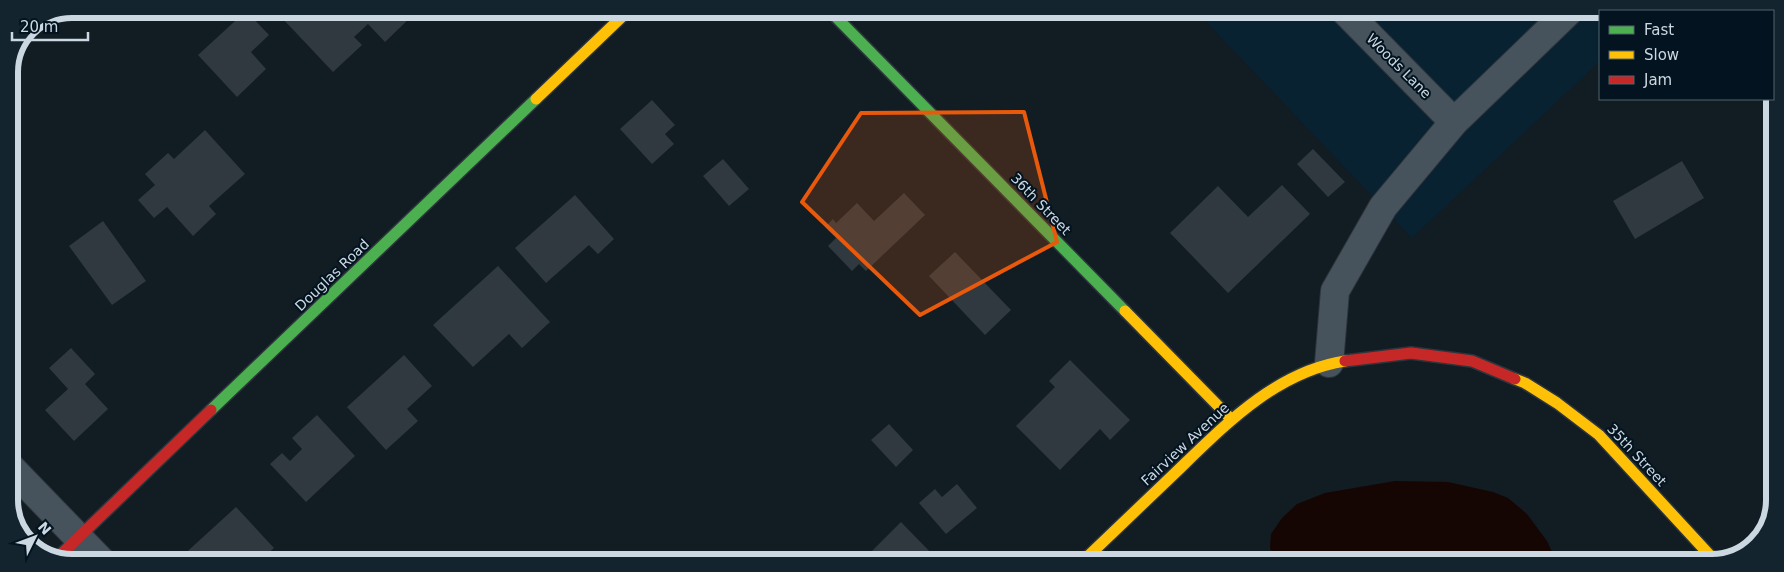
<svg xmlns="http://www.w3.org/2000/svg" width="1784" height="572" font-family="'DejaVu Sans',sans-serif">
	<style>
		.built { fill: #092232 }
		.water { fill: #160603 }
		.building { fill: #30393f }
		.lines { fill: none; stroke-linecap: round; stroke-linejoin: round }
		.street-casing { stroke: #2d353c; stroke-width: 30 }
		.fast-casing { stroke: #2d353c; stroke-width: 14 }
		.slow-casing { stroke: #2d353c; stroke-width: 14 }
		.jam-casing { stroke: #2d353c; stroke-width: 14 }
		.street { stroke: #47535c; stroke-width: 28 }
		.fast { stroke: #4caf50; stroke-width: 11 }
		.slow { stroke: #ffc107; stroke-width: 11 }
		.jam { stroke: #c62828; stroke-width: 11 }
		.marked { fill: #e8590c; fill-opacity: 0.2; stroke: #e8590c; stroke-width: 4; stroke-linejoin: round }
		.labels { text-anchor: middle; stroke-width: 4; stroke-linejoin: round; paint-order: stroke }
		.street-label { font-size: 14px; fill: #ccd8e1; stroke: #031420 }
		.rim { fill: none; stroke: #ccd8e1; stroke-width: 6 }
	</style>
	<rect width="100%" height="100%" fill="#111c23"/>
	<path class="built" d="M 1195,10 L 1653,11 L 1600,11 L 1600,61 L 1412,238 Z"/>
	<path class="water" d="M 1395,481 L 1448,482 L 1493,492 L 1508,498 L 1527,514 L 1547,541 L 1557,563 L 1273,563 L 1270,547 L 1271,534 L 1282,518 L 1297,504 L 1325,493 Z"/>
	<path class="building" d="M 292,9 L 407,9 L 413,15 L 385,42 L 368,24 L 354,37 L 362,45 L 333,72 L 282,18 Z
		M 246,11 L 269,35 L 251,52 L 266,69 L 237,97 L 198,55 Z
		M 652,100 L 675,125 L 665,134 L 674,144 L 652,164 L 620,129 Z
		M 205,130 L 245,174 L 209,206 L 216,214 L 193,236 L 167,207 L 154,218 L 138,200 L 155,185 L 145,174 L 168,153 L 174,159 Z
		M 1313,149 L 1345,182 L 1328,197 L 1297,164 Z
		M 723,159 L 749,189 L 729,206 L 703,176 Z
		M 1682,161 L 1704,198 L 1635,239 L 1613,201 Z
		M 1775,177 L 1774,197 L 1764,185 Z
		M 1282,185 L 1310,214 L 1228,293 L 1170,233 L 1218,186 L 1248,217 Z
		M 904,193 L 925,215 L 866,271 L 859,264 L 852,271 L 828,246 L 836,238 L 825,227 L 833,219 L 836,223 L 857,203 L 874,221 Z
		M 575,195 L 614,239 L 598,254 L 589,245 L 546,283 L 515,248 Z
		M 103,221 L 146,281 L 112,305 L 69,246 Z
		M 955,252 L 1011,310 L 985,335 L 929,276 Z
		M 498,266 L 550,322 L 522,348 L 509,334 L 473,367 L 433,325 Z
		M 71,348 L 95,374 L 85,384 L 108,409 L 74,441 L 45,410 L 68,389 L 49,368 Z
		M 404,355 L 432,386 L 407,409 L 418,421 L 386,450 L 347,407 Z
		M 1070,360 L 1130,420 L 1110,440 L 1100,429 L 1060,470 L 1016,426 L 1055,387 L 1049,381 Z
		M 317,415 L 355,456 L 306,502 L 270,464 L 282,453 L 290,461 L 302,449 L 292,438 Z
		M 889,424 L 913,450 L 896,467 L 871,440 Z
		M 957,484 L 977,508 L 946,534 L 919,503 L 935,489 L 942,497 Z
		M 236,507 L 274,548 L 259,561 L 181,561 L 179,559 Z
		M 901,522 L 936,558 L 932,562 L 882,562 L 872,551 Z"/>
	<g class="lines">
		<defs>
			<path id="street" d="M 1344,10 L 1454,122
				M 1329,363 L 1335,291 L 1383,207 L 1454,122 L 1569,11
				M 9,466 L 101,561"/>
			<path id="fast" d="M 829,10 L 1125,311
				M 211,410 L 536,99"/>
			<path id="slow" d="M 536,99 L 630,9
				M 1125,311 L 1231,419
				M 1515,379 L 1525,383 L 1557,403 L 1599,435 L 1716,562
				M 1082,562 C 1112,533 1143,504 1173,475 C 1222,428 1274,372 1345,361"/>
			<path id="jam" d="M 1345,361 L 1411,353 L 1472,361 L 1515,379
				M 54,561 L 211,410"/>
		</defs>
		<use href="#street" class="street-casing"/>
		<use href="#fast" class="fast-casing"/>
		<use href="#slow" class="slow-casing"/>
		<use href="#jam" class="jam-casing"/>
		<use href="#street" class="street"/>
		<use href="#fast" class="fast"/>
		<use href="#slow" class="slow"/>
		<use href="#jam" class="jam"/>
	</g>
	<path class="marked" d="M 1024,112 L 1057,242 L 920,315 L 802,202 L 861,113 Z"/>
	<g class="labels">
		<g class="street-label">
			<text transform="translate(1399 66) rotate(45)" y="5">Woods Lane</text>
			<text transform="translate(1041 204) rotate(46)" y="5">36th Street</text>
			<text transform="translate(332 275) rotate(-44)" y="5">Douglas Road</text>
			<text transform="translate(1185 444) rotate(-43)" y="5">Fairview Avenue</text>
			<text transform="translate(1637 455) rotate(47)" y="5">35th Street</text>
		</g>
	</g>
	<path d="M0 0H1784V572H0ZM72 18H1712A54 54 0 0 1 1766 72V500A54 54 0 0 1 1712 554H72A54 54 0 0 1 18 500V72A54 54 0 0 1 72 18Z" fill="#13242f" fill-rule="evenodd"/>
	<path class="rim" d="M72 18H1712A54 54 0 0 1 1766 72V500A54 54 0 0 1 1712 554H72A54 54 0 0 1 18 500V72A54 54 0 0 1 72 18Z"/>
	<rect x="1599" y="10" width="175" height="90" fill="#031420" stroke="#53626d"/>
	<rect x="1609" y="26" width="25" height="8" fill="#4caf50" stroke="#53626d"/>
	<text x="1644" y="35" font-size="15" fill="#ccd8e1">Fast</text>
	<rect x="1609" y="51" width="25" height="8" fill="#ffc107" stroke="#53626d"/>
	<text x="1644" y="60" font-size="15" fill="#ccd8e1">Slow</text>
	<rect x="1609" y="76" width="25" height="8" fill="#c62828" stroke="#53626d"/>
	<text x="1644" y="85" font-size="15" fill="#ccd8e1">Jam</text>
	<g transform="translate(35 537) rotate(48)" stroke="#031420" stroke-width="4" paint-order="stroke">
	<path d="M0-4L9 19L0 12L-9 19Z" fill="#ccd8e1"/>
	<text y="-8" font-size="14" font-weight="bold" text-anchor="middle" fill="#ccd8e1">N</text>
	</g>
	<path d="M12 32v8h76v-8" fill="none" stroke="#ccd8e1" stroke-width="2.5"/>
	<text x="20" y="32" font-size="15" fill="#ccd8e1" stroke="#031420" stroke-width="4" paint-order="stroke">20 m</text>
</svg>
